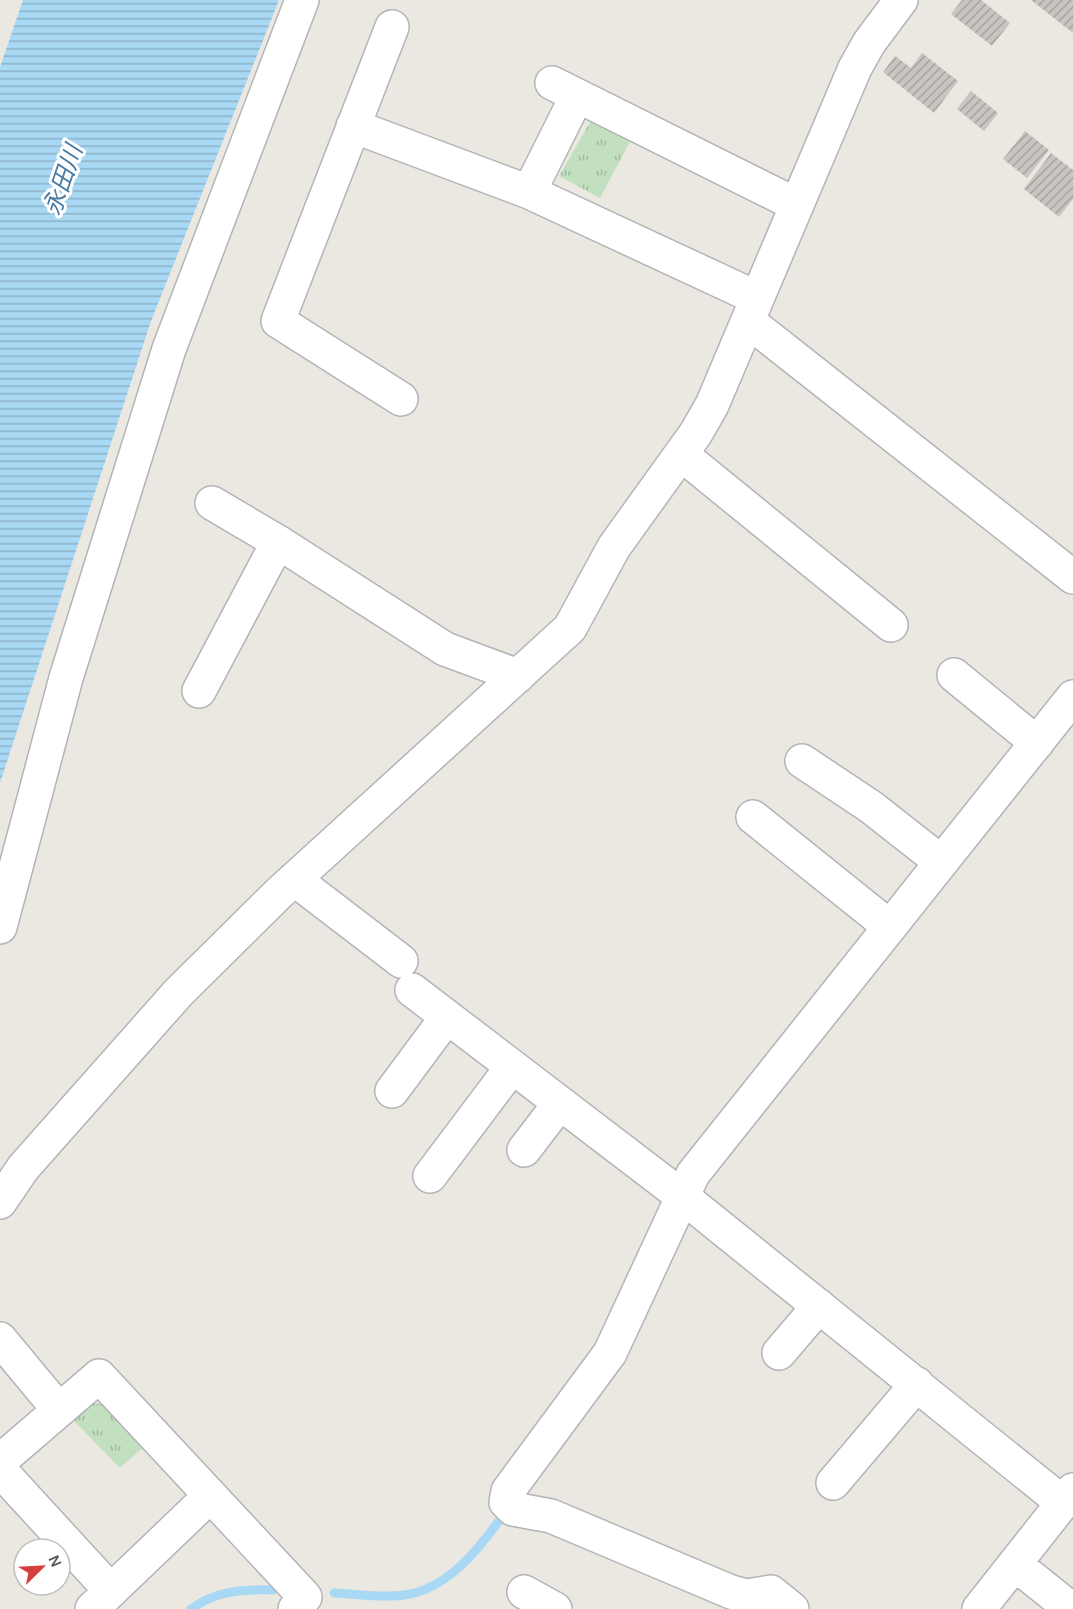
<svg xmlns="http://www.w3.org/2000/svg" width="1073" height="1609" font-family="Karla,'Noto Sans JP',sans-serif">
	<style>
		.park { fill: url(#park-tufts) }
		.water { fill: url(#water-rules) }
		.lines { fill: none; stroke-linecap: round; stroke-linejoin: round }
		.stream { stroke: #a8d8f4; stroke-width: 9 }
		.building { fill: url(#building-hatch) }
		.minor-casing { stroke: #b2b4b7; stroke-width: 36 }
		.minor { stroke: #fff; stroke-width: 33 }
		.labels { text-anchor: middle; stroke-width: 6; stroke-linejoin: round; paint-order: stroke }
		.water-label { font-size: 24px; font-style: italic; fill: #487aa3; stroke: #fff }
	</style>
	<defs>
		<pattern id="park-tufts" width="24" height="20" patternUnits="userSpaceOnUse" patternTransform="scale(1.5)"><rect width="24" height="20" fill="#c2e0c0"/><path d="M3 7l-1-3M5 7V3M7 7l1-3M15 17l-1-3M17 17v-4M19 17l1-3" fill="none" stroke="#a1b99f"/></pattern>
		<pattern id="water-rules" width="6" height="5" patternUnits="userSpaceOnUse" patternTransform="scale(1.5)"><rect width="6" height="5" fill="#a8d8f4"/><path d="M0 2.5h6" fill="none" stroke="#8cb2c9"/></pattern>
		<pattern id="building-hatch" width="6" height="6" patternUnits="userSpaceOnUse" patternTransform="scale(1.5)"><rect width="6" height="6" fill="#c8c5c0"/><path d="M-1 1l2-2M0 6l6-6M5 7l2-2" fill="none" stroke="#a5a39f"/></pattern>
	</defs>
	<rect width="100%" height="100%" fill="#ebe8e1"/>
	<path class="park" d="M 592,119 L 633,136 L 600,198 L 559,176 Z
		M 106,1403 L 146,1445 L 120,1468 L 73,1420 L 92,1404 Z"/>
	<path class="water" d="M 23,0 L 279,0 L 151,321 L 0,783 L 0,67 Z"/>
	<g class="lines">
		<path class="stream" d="M 334,1593 C 357,1594 382,1598 404,1595 C 447,1590 480,1548 503,1515
			M 191,1609 C 216,1591 242,1589 273,1590"/>
	</g>
	<path class="building" d="M 962,0 L 981,0 L 1010,23 L 992,46 L 951,14 Z
		M 1031,0 L 1073,0 L 1073,33 Z
		M 922,53 L 958,81 L 934,113 L 883,72 L 895,56 L 911,68 Z
		M 971,91 L 998,113 L 984,131 L 957,109 Z
		M 1025,131 L 1049,150 L 1027,178 L 1003,159 Z
		M 1051,153 L 1073,170 L 1073,199 L 1059,217 L 1024,189 Z"/>
	<g class="lines">
		<defs>
			<path id="minor" d="M 392,27 L 278,321 L 401,399
				M 552,83 L 797,205
				M 353,126 L 529,192 L 757,298
				M 529,192 L 577,96
				M 748,321 L 1073,577
				M 681,454 L 891,625
				M 212,503 L 278,542 L 445,649 L 518,676
				M 954,675 L 1037,743
				M 199,691 L 278,542
				M 802,761 L 871,807 L 941,862
				M 753,817 L 890,927
				M 294,879 L 401,961
				M 0,927 L 66,678 L 169,349 L 302,0
				M 412,990 L 683,1197 L 1063,1503
				M 392,1091 L 447,1017
				M 524,1150 L 560,1103
				M 430,1176 L 512,1067
				M 0,1202 L 23,1168 L 178,993 L 278,894 L 570,628 L 614,547 L 696,433 L 712,405 L 855,68 L 869,43 L 901,0
				M 0,1339 L 59,1410
				M 779,1353 L 819,1306
				M 0,1461 L 99,1376 L 305,1597 L 295,1609
				M 0,1470 L 111,1591
				M 833,1483 L 917,1384
				M 1015,1564 L 1071,1609
				M 524,1592 L 555,1609
				M 92,1609 L 210,1496
				M 792,1609 L 771,1592 L 746,1596 L 731,1592 L 551,1516 L 513,1509 L 506,1502 L 508,1491 L 610,1353 L 693,1174 L 1073,697
				M 979,1609 L 1073,1490"/>
		</defs>
		<use href="#minor" class="minor-casing"/>
		<use href="#minor" class="minor"/>
	</g>
	<g class="labels">
		<g class="water-label">
			<text transform="translate(63 180) rotate(-71)" y="8">永田川</text>
		</g>
	</g>
	<g transform="translate(42 1567) rotate(66)"><circle r="28" fill="#ffffff" stroke="#bdbebf" stroke-width="1.5"/>
	<path d="M0-4.5L10 22L0 15L-10 22Z" fill="#d4403e"/>
	<text y="-9" font-size="16" font-weight="bold" text-anchor="middle" fill="#5a5d60">N</text>
	</g>
</svg>
